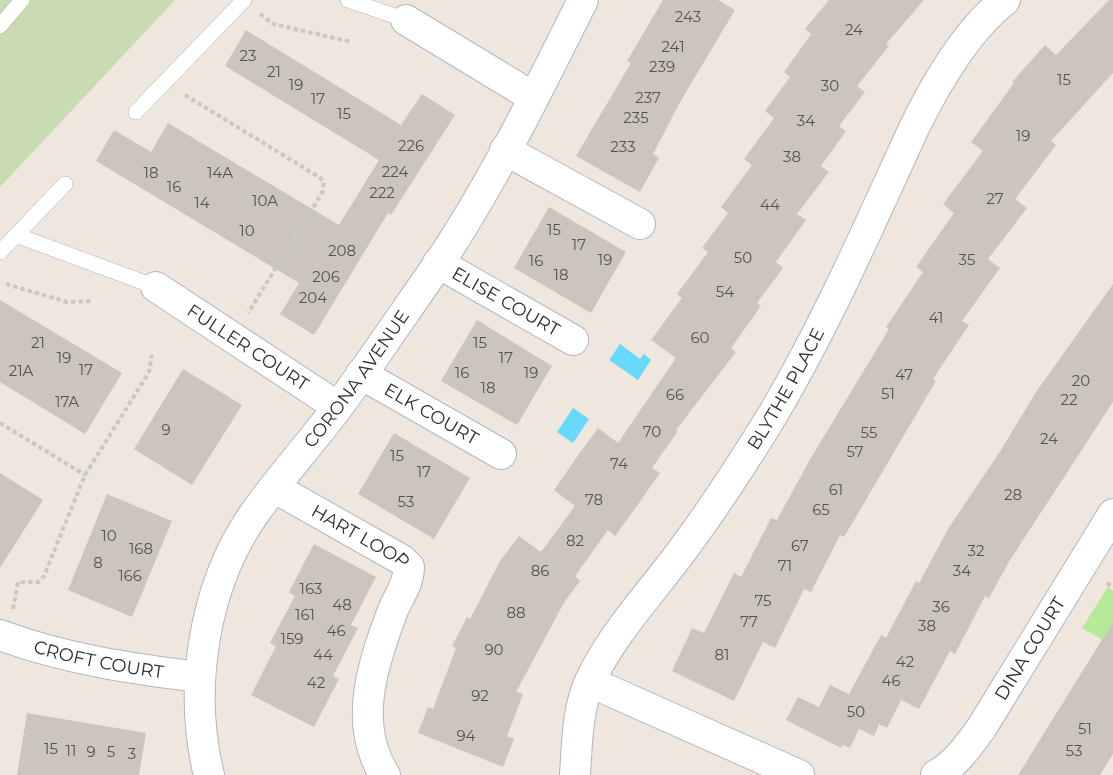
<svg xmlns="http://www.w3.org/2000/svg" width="1113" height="775" font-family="Montserrat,sans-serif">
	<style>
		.green { fill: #b6ea96 }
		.cemetery { fill: #c8dbb3 }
		.water { fill: #68d9fa }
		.building { fill: #cbc5bc }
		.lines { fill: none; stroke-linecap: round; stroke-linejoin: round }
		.lane-casing { stroke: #b2b5c1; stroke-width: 16 }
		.street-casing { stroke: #b2b5c1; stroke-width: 32 }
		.path { stroke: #c8c8c8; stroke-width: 4; stroke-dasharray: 4.5 3; stroke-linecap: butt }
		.lane { stroke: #fff; stroke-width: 15 }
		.street { stroke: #fff; stroke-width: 30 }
		.labels { text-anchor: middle; stroke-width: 5; stroke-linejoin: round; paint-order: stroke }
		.number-label { font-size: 15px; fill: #545351 }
		.street-label { font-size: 18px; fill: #2d2d2d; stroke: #fff }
	</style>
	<rect width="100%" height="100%" fill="#efe7de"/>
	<path class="green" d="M 1108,587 L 1113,591 L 1113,646 L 1082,628 Z"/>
	<path class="cemetery" d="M 0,0 L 175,0 L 0,187 Z"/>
	<path class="water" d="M 620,344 L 640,359 L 644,354 L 651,360 L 638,380 L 609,360 Z
		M 573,408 L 589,419 L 573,443 L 557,432 Z"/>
	<path class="building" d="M 663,0 L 718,0 L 735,10 L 679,104 L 653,154 L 659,158 L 640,192 L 576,156 L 631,63 L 627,61 Z
		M 829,0 L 924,0 L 886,44 L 889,46 L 857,86 L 865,92 L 839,126 L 846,131 L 821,166 L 829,172 L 797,214 L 806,220 L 776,262 L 783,268 L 757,303 L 761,306 L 731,348 L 736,352 L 676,430 L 678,431 L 652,468 L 660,473 L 634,510 L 615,536 L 608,530 L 575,576 L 580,581 L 565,601 L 516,692 L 523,694 L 507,736 L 514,739 L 503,767 L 418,733 L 428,707 L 433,709 L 456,648 L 452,646 L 467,617 L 470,619 L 500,561 L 519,536 L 541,552 L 575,506 L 554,490 L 579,454 L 598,428 L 618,443 L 676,358 L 651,340 L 682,298 L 677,294 L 708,252 L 702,248 L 728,213 L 721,207 L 752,165 L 744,159 L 774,118 L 765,111 L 790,77 L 784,72 L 811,34 L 805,29 Z
		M 1109,0 L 1113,0 L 1113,73 L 1051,141 L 1056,145 L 1015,199 L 1027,208 L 988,259 L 1000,268 L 962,321 L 969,325 L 933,379 L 936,381 L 844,537 L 840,535 L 811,592 L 804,589 L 775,648 L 763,642 L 734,701 L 672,671 L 692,628 L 704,633 L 734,573 L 741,577 L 771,518 L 777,520 L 809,461 L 889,329 L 886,327 L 923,272 L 916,267 L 954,213 L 943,204 L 983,151 L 971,142 L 1014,83 L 1012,82 L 1045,45 L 1056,55 Z
		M 246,30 L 401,125 L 422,94 L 455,115 L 391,215 L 388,213 L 314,335 L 280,314 L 299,283 L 96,161 L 114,130 L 151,152 L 168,123 L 339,225 L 379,160 L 225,66 Z
		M 549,207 L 626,252 L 591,313 L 514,268 Z
		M 1113,284 L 1113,402 L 1010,560 L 989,598 L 985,596 L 955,654 L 950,651 L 919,709 L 901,700 L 887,728 L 879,724 L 874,736 L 859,729 L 850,748 L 843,745 L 841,748 L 786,720 L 798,697 L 819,707 L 830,685 L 849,694 L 881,635 L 886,638 L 916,581 L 919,583 L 948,529 L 1001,450 L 1036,392 Z
		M 0,300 L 122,373 L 85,434 L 0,382 Z
		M 477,320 L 552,366 L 517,425 L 441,381 Z
		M 183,369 L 242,405 L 192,485 L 134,449 Z
		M 394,433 L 470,478 L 434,539 L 358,494 Z
		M 0,473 L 43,500 L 0,568 Z
		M 107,494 L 172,521 L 132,617 L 68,590 Z
		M 314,544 L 376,577 L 351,625 L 358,628 L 333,676 L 339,679 L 314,727 L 251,695 L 276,646 L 270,643 L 295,596 L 289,592 Z
		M 1113,622 L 1113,754 L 1100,775 L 1018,775 Z
		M 27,713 L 146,733 L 139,775 L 17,775 Z"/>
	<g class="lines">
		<defs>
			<path id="lane" d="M 348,0 L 406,20
				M 0,26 L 22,0
				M 136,112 L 244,0
				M 16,235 L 156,287
				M 0,252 L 65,184"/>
			<g id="street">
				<path d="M 406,20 L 533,97"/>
				<path d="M 505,150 L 640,224"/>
				<path id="s1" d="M 438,263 L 573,340"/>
				<path id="s2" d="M 156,287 L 338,407"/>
				<path id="s3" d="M 361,374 L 501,454"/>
				<path id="s4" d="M 275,488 L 402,560 L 409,567 C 409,583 399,596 393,610 C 373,663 352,724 385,775"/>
				<path id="s5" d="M 0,635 C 65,659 132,669 200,677"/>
				<path d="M 590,682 L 799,775"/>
				<path id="s6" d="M 209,775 C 188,690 203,587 254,514 C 280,477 311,443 338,407 C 372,361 404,313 437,266 C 493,183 538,90 583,0"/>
				<path id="s7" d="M 575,775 C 577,745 577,709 590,681 C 613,632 652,592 684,548 C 713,509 741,466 767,424 C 824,330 868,228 914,128 C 935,85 967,30 1005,0"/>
				<path id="s8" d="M 936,775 C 956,764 969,745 982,727 L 1113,514"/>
			</g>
		</defs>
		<use href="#lane" class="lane-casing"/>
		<use href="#street" class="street-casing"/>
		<path class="path" d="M 260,14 L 273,24 L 352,42
			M 185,95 L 319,177 L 324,182 L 322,193 L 248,313
			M 6,284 L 67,302 L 93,301
			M 0,423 L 85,475
			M 1107,583 L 1113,587
			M 13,609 L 18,582 L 38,582 L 44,576 L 85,475 L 149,372 L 152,355"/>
		<use href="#lane" class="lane"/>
		<use href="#street" class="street"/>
	</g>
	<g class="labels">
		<g class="number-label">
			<text x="688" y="22">243</text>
			<text x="854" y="35">24</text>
			<text x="673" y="52">241</text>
			<text x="248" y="61">23</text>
			<text x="662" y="72">239</text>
			<text x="274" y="77">21</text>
			<text x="1064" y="85">15</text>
			<text x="296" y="90">19</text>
			<text x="830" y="91">30</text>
			<text x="648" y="103">237</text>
			<text x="318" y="104">17</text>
			<text x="344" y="119">15</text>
			<text x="636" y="123">235</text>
			<text x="806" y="126">34</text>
			<text x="1023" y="141">19</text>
			<text x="411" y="151">226</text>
			<text x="623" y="152">233</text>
			<text x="792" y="162">38</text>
			<text x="395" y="177">224</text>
			<text x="151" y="178">18</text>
			<text x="220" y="178">14A</text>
			<text x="174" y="192">16</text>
			<text x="382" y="198">222</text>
			<text x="995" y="204">27</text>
			<text x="265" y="206">10A</text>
			<text x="202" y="208">14</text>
			<text x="770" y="210">44</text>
			<text x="554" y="235">15</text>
			<text x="247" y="236">10</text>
			<text x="579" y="250">17</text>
			<text x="342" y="256">208</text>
			<text x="743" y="263">50</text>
			<text x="605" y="265">19</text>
			<text x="967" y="265">35</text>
			<text x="536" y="266">16</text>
			<text x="561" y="280">18</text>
			<text x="326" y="282">206</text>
			<text x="725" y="297">54</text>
			<text x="313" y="303">204</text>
			<text x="936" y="323">41</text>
			<text x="700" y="343">60</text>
			<text x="38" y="348">21</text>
			<text x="480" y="348">15</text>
			<text x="64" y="363">19</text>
			<text x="506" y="363">17</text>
			<text x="86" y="375">17</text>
			<text x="21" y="376">21A</text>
			<text x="462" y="378">16</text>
			<text x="531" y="378">19</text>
			<text x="904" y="380">47</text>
			<text x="1081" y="386">20</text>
			<text x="488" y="393">18</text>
			<text x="888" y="399">51</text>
			<text x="675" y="400">66</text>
			<text x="1069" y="405">22</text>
			<text x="67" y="407">17A</text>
			<text x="166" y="435">9</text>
			<text x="652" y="437">70</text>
			<text x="869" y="438">55</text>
			<text x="1049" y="444">24</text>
			<text x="855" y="457">57</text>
			<text x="397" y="461">15</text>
			<text x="619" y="469">74</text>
			<text x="424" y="477">17</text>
			<text x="836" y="495">61</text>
			<text x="1013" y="500">28</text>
			<text x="594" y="505">78</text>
			<text x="406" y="507">53</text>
			<text x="821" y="515">65</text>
			<text x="109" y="541">10</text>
			<text x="575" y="546">82</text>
			<text x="800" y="551">67</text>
			<text x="141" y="554">168</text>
			<text x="976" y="556">32</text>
			<text x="98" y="568">8</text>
			<text x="785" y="571">71</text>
			<text x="540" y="576">86</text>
			<text x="962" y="576">34</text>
			<text x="130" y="581">166</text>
			<text x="311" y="594">163</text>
			<text x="763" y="606">75</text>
			<text x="342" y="610">48</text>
			<text x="941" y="612">36</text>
			<text x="516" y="618">88</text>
			<text x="305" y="620">161</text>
			<text x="749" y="627">77</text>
			<text x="927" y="631">38</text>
			<text x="336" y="636">46</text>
			<text x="292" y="644">159</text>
			<text x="494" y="655">90</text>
			<text x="323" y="660">44</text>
			<text x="722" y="660">81</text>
			<text x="905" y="667">42</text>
			<text x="891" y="686">46</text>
			<text x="316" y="688">42</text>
			<text x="480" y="701">92</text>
			<text x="856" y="717">50</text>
			<text x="1085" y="734">51</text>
			<text x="466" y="741">94</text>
			<text x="51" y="754">15</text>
			<text x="71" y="756">11</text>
			<text x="1074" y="756">53</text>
			<text x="91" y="757">9</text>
			<text x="111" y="757">5</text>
			<text x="132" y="759">3</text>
		</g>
		<g class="street-label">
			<text dy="6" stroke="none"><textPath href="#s1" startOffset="78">ELISE COURT</textPath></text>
			<text dy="6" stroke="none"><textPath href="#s2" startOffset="110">FULLER COURT</textPath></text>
			<text dy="6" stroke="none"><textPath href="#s6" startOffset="442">CORONA AVENUE</textPath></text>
			<text dy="6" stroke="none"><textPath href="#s7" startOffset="448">BLYTHE PLACE</textPath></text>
			<text dy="6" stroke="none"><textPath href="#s3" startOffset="81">ELK COURT</textPath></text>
			<text dy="6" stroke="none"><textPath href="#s4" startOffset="98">HART LOOP</textPath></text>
			<text dy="6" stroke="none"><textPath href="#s8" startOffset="159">DINA COURT</textPath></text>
			<text dy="6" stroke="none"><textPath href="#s5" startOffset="102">CROFT COURT</textPath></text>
		</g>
	</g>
</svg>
